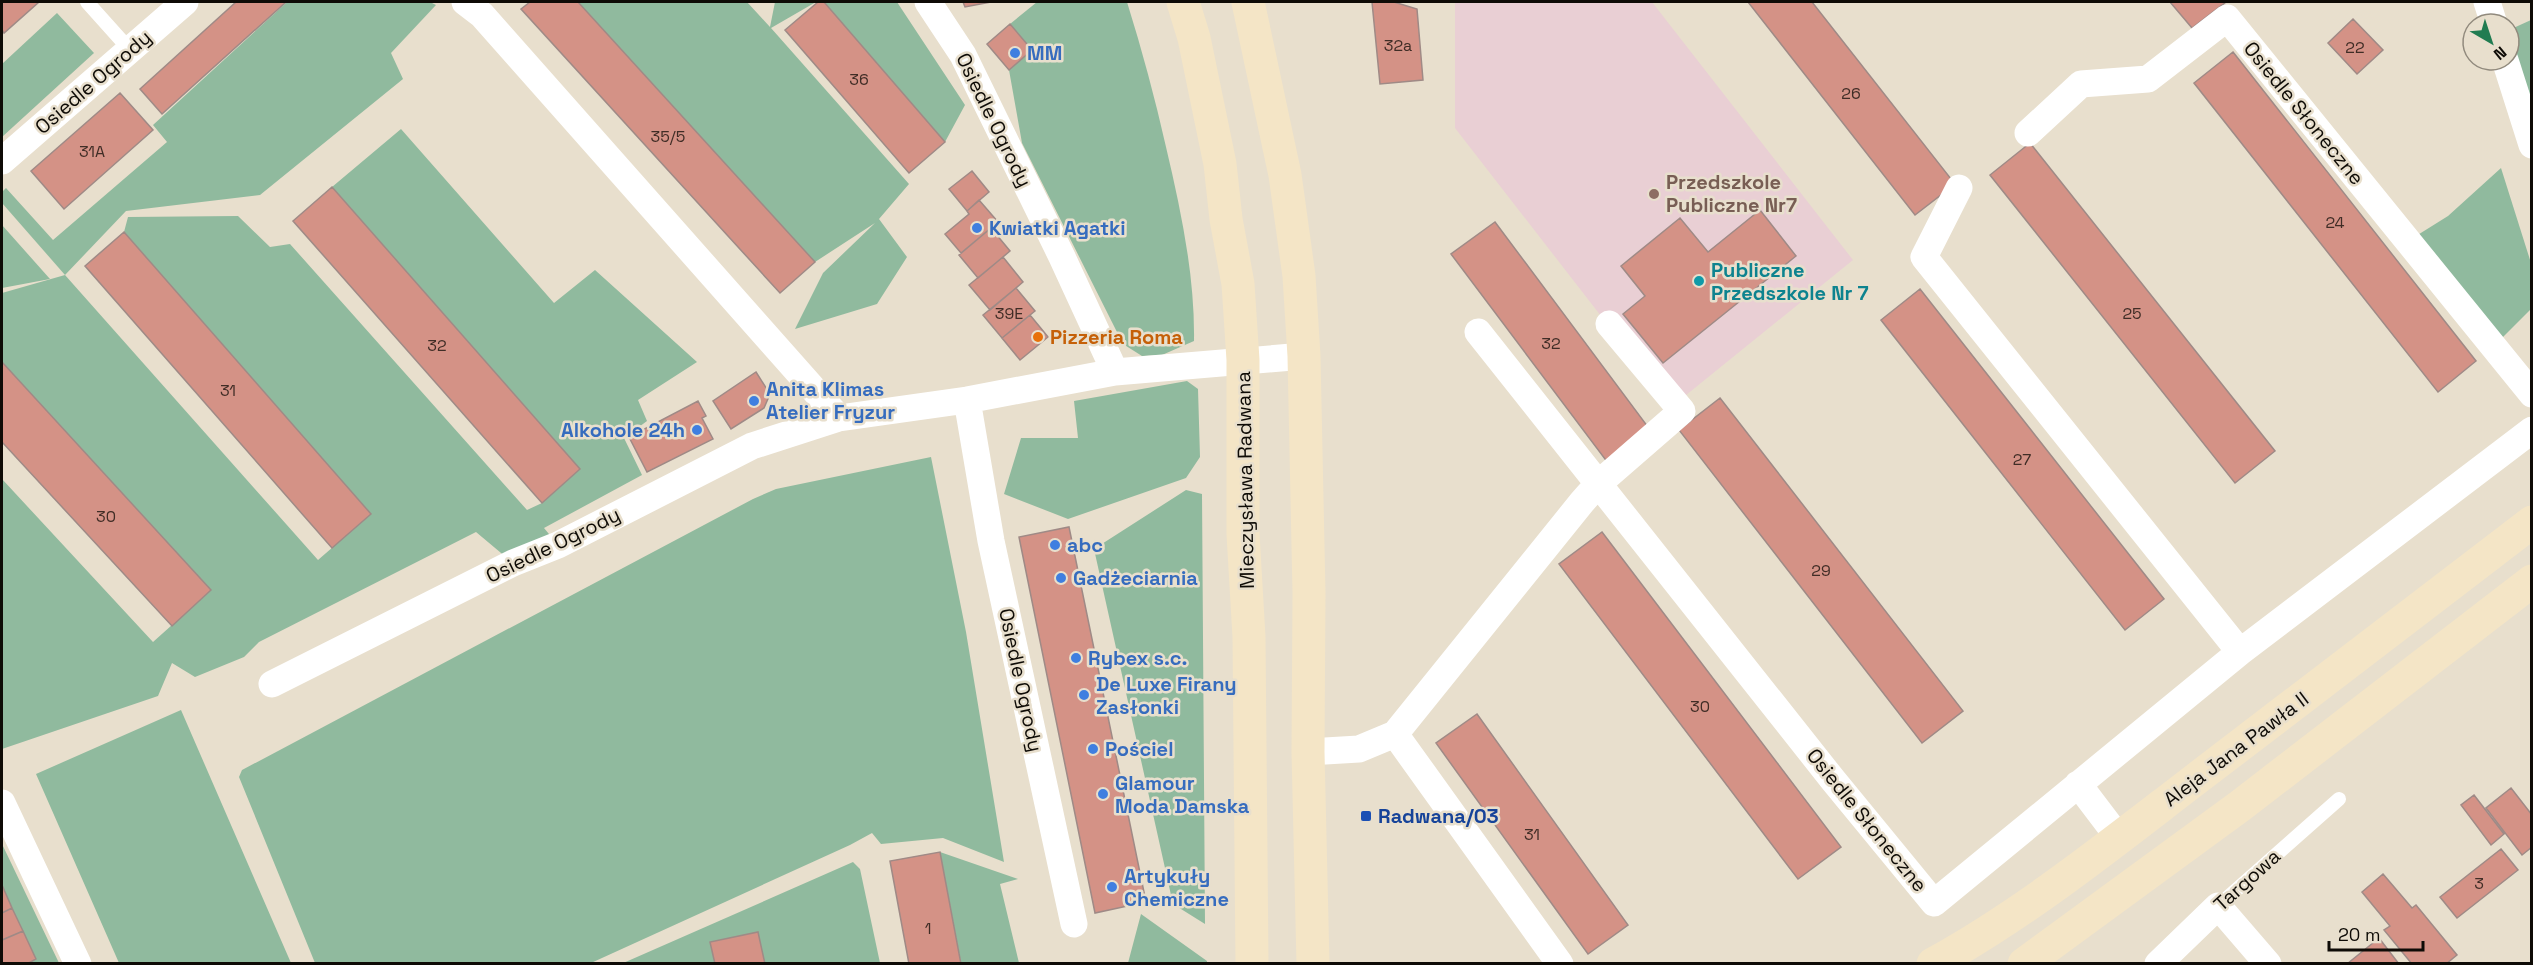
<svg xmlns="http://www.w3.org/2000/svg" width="2533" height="965" font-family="'Space Grotesk',sans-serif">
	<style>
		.education { fill: #e9cfd4 }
		.green { fill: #90ba9e }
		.building { fill: #d49286; stroke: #9f8a86; stroke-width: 1.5 }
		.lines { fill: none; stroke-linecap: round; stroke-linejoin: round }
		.lane { stroke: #fff; stroke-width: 14 }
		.street { stroke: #fff; stroke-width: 27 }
		.secondary { stroke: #f4e5c6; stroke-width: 33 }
		.shop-dot { fill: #3f7fe0; stroke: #e8dfcd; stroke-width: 2 }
		.education-dot { fill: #8d6e63; stroke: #e8dfcd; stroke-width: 2 }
		.culture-dot { fill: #0f9aa8; stroke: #e8dfcd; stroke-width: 2 }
		.food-dot { fill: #e8710a; stroke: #e8dfcd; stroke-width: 2 }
		.transit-dot { fill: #1a4fb4; stroke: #e8dfcd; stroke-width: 2 }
		.labels { text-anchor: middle; stroke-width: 5; stroke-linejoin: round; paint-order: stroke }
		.number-label { font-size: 16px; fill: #402d26 }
		.shop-label { font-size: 20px; font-weight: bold; fill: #366cbe; stroke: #e8dfcd; text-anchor: start }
		.street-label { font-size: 20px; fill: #0e0b06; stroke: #e8dfcd }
		.education-label { font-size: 20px; font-weight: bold; fill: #785e54; stroke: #e8dfcd; text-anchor: start }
		.culture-label { font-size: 20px; font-weight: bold; fill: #0d838f; stroke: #e8dfcd; text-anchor: start }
		.food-label { font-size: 20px; font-weight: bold; fill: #c56008; stroke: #e8dfcd; text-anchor: start }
		.transit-label { font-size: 20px; font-weight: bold; fill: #164399; stroke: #e8dfcd; text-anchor: start }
	</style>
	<rect width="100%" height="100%" fill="#e8dfcd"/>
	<path class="education" d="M 1455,2 L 1652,2 L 1853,260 L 1675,404 L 1601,316 L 1455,128 Z"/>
	<path class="green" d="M 287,2 L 430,2 L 436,5 L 391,53 L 403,79 L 260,195 L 126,211 L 65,275 L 318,560 L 371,514 L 124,232 L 128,217 L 238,216 L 270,247 L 290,244 L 527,510 L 542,503 L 580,469 L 332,187 L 401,129 L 554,303 L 595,270 L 697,362 L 638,400 L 647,421 L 624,438 L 642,475 L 544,528 L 558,545 L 513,563 L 476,532 L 259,642 L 244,657 L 195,677 L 172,663 L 158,696 L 2,749 L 2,479 L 153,642 L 211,590 L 2,362 L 2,293 L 65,275 L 2,203 L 2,192 L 6,188 L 53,240 L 167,142 L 153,125 Z
		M 578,2 L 747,2 L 770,27 L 775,2 L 816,2 L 771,28 L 909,184 L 879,219 L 907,257 L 877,304 L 795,329 L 823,273 L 875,223 L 815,262 Z
		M 824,2 L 897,2 L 965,105 L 945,142 Z
		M 1037,2 L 1127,2 C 1142,50 1155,98 1166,147 C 1181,211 1195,276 1194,341 L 1162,355 L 1142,356 L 1123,344 L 1022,143 L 1009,70 L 1032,50 L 1010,24 Z
		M 57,13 L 94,53 L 2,137 L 2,64 Z
		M 2531,20 L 2531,145 L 2509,60 L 2509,30 Z
		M 2501,168 L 2531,263 L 2531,309 L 2493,347 L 2408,241 L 2448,216 Z
		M 2,225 L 50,279 L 2,288 Z
		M 1187,381 L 1198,389 L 1200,457 L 1186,478 L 1068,519 L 1004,494 L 1021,438 L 1078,438 L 1074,401 Z
		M 931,457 L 966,632 L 1004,862 L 943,838 L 881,844 L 872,833 L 850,845 L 591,963 L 315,963 L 239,777 L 242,770 L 753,499 L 776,489 Z
		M 1186,490 L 1202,494 L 1205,924 L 1173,904 L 1094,549 Z
		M 181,710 L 291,963 L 119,963 L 36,774 Z
		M 2,844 L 59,963 L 2,963 Z
		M 940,852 L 1018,879 L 1000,884 L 1019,963 L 961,963 Z
		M 853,862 L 860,869 L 880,963 L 621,964 Z
		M 1141,914 L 1207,961 L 1207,963 L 1128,963 Z"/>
	<path class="building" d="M 2,2 L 39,2 L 4,33 L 2,30 Z
		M 236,2 L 286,2 L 162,114 L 140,89 Z
		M 530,2 L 578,2 L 815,262 L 780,293 L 521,9 Z
		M 818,2 L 824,2 L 945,142 L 909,173 L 785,30 Z
		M 963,2 L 991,2 L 965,7 Z
		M 1372,2 L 1394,2 L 1417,9 L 1423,80 L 1380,84 Z
		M 1748,2 L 1812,2 L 1955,184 L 1915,215 Z
		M 2170,2 L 2226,2 L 2192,28 Z
		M 2353,19 L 2383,50 L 2357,74 L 2328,43 Z
		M 1010,24 L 1032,50 L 1009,70 L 987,44 Z
		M 2233,52 L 2476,361 L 2438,392 L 2194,83 Z
		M 120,93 L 153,130 L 64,209 L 31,171 Z
		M 2030,143 L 2275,451 L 2235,483 L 1990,175 Z
		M 972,171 L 989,192 L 967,211 L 949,189 Z
		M 332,187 L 580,469 L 542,503 L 293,221 Z
		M 979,200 L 998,222 L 961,253 L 945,234 L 969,214 L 967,211 Z
		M 1760,210 L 1796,256 L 1663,363 L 1623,314 L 1645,296 L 1621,266 L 1680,218 L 1708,252 Z
		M 1495,222 L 1651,431 L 1608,463 L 1451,254 Z
		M 991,228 L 1010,251 L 978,278 L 959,255 Z
		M 124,232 L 371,514 L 332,548 L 85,266 Z
		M 1003,257 L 1023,282 L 990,310 L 969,285 Z
		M 1016,288 L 1035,311 L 1002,338 L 983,315 Z
		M 1920,289 L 2164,599 L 2125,630 L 1881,320 Z
		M 1030,315 L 1048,337 L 1020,360 L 1002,338 Z
		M 2,362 L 211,590 L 172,626 L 2,442 Z
		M 756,372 L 770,394 L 764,408 L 731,429 L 713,401 Z
		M 1720,398 L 1963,711 L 1922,743 L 1679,430 Z
		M 698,401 L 706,416 L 702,418 L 713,439 L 647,472 L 629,437 Z
		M 1069,527 L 1146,902 L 1095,913 L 1019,537 Z
		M 1602,532 L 1841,847 L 1798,879 L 1559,564 Z
		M 1477,714 L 1628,925 L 1588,954 L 1436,743 Z
		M 2511,788 L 2532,815 L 2532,847 L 2522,855 L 2486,808 Z
		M 2474,795 L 2504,834 L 2491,845 L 2461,805 Z
		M 2501,849 L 2518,870 L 2457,918 L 2440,897 Z
		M 940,852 L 961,964 L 909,964 L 890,861 Z
		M 2383,874 L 2412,908 L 2416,905 L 2457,955 L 2446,964 L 2412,964 L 2384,930 L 2390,926 L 2362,892 Z
		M 2,885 L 12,908 L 2,913 Z
		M 12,908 L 23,931 L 2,940 L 2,913 Z
		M 23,931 L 36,959 L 27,964 L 2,964 L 2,940 Z
		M 758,932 L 765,964 L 715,964 L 710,942 Z
		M 2379,938 L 2399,964 L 2347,964 Z"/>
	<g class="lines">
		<path class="lane" d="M 87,2 L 130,50
			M 2218,906 L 2339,799"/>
		<path class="street" d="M 465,2 L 482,15 L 839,418
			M 928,2 L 963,55 L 1062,257 L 1115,372
			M 2487,2 L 2494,24
			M 2505,60 L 2532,145
			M 2028,133 L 2081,84 L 2148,79 L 2227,18 L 2532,394
			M 2,161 L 185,2
			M 1959,188 L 1924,257 L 2240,652
			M 1478,332 L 1833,780 L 1934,903 L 2240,652 L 2532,430
			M 967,400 L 991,541 L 1074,924
			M 272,684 L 513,563 L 558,545 L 752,446 L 839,418 L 967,400 L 1115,372 L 1304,356
			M 1308,752 L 1359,749 L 1395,734
			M 2078,784 L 2119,838
			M 2,803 L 78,964
			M 1560,964 L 1395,734 L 1582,502 L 1598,484 L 1682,411 L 1609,324
			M 2158,964 L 2218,906 L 2268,964"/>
		<path class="secondary" d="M 1183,2 L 1194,38 L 1220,164 L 1226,219 L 1238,284 L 1243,360 L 1243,534 L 1249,637 L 1252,964
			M 1248,2 L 1285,175 L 1299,276 L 1304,356 L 1309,593 L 1308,752 L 1313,964
			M 1933,964 C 2027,912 2111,844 2196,779 C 2308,694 2420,608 2532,522
			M 2024,964 L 2240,806 L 2532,581"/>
	</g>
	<g class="shop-dot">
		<circle cx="1015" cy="53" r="6"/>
		<circle cx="977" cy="228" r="6"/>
		<circle cx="754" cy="401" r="6"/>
		<circle cx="697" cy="430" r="6"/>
		<circle cx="1055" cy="545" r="6"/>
		<circle cx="1061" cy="578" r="6"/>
		<circle cx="1076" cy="658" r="6"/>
		<circle cx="1084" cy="695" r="6"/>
		<circle cx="1093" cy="749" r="6"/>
		<circle cx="1103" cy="794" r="6"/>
		<circle cx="1112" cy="887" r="6"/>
	</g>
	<circle class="education-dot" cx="1654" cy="194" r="6"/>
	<circle class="culture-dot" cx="1699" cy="281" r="6"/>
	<circle class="food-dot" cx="1038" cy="337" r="6"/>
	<rect class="transit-dot" x="1360" y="810" width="12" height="12" rx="3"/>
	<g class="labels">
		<g class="number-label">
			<text x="1398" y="51">32a</text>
			<text x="2355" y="53">22</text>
			<text x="859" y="85">36</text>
			<text x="1851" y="99">26</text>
			<text x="668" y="142">35/5</text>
			<text x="92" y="157">31A</text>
			<text x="2335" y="228">24</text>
			<text x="1009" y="319">39E</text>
			<text x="2132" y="319">25</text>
			<text x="1551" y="349">32</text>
			<text x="437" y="351">32</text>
			<text x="228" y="396">31</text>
			<text x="2022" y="465">27</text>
			<text x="106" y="522">30</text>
			<text x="1821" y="576">29</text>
			<text x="1700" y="712">30</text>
			<text x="1532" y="840">31</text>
			<text x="2479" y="889">3</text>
			<text x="928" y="934">1</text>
		</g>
		<g class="shop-label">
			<text x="1027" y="60">MM</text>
			<text x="989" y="235">Kwiatki Agatki</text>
			<text x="766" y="396">Anita Klimas<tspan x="766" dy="23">Atelier Fryzur</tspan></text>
			<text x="685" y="437" text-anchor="end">Alkohole 24h</text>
			<text x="1067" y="552">abc</text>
			<text x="1073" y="585">Gadżeciarnia</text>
			<text x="1088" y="665">Rybex s.c.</text>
			<text x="1096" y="691">De Luxe Firany<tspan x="1096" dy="23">Zasłonki</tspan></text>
			<text x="1105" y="756">Pościel</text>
			<text x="1115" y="790">Glamour<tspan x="1115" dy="23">Moda Damska</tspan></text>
			<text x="1124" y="883">Artykuły<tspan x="1124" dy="23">Chemiczne</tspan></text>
		</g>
		<g class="street-label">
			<text transform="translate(93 82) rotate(-41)" y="7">Osiedle Ogrody</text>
			<text transform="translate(2304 113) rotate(51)" y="7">Osiedle Słoneczne</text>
			<text transform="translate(994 120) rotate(64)" y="7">Osiedle Ogrody</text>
			<text transform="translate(1245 480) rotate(-91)" y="7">Mieczysława Radwana</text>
			<text transform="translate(553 545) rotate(-26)" y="7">Osiedle Ogrody</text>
			<text transform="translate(1021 680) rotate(78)" y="7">Osiedle Ogrody</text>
			<text transform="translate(2236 749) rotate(-37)" y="7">Aleja Jana Pawła II</text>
			<text transform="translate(1867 820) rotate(51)" y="7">Osiedle Słoneczne</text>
			<text transform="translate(2247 880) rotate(-42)" y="7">Targowa</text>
		</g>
		<g class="education-label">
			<text x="1666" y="189">Przedszkole<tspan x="1666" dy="23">Publiczne Nr7</tspan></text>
		</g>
		<g class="culture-label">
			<text x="1711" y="277">Publiczne<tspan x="1711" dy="23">Przedszkole Nr 7</tspan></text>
		</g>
		<g class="food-label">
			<text x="1050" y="344">Pizzeria Roma</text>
		</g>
		<g class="transit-label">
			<text x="1378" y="823">Radwana/03</text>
		</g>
	</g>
	<rect width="2533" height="965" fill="none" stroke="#0e0b06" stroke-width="6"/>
	<g transform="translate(2491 42) rotate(141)"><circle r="28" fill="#e8dfcd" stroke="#918a7d" stroke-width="1.5"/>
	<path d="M0-4.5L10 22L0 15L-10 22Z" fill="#217c51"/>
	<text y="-9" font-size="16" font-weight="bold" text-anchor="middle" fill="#0e0b06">N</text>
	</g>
	<path d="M2329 941v9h94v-9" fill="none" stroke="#0e0b06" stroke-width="3"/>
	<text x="2338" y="941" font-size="18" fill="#0e0b06" stroke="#e8dfcd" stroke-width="4.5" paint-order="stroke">20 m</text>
</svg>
